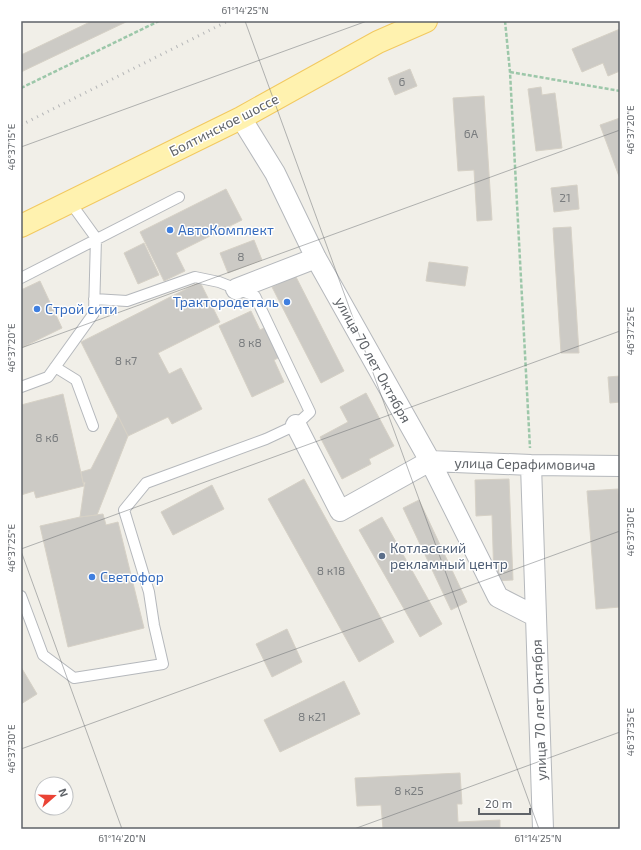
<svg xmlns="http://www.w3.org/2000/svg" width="641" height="850" font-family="'Exo 2',sans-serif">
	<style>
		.building { fill: #cccac5; stroke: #d6d1c6 }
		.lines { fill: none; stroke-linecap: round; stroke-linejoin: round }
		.service-casing { stroke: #b5b8bc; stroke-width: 12 }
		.minor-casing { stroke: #b5b8bc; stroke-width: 22 }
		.primary-casing { stroke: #f2c960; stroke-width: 24 }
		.path { stroke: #9cc7a9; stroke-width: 2.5; stroke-dasharray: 4 2; stroke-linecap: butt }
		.service { stroke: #fff; stroke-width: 10 }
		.minor { stroke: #fff; stroke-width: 20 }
		.primary { stroke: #fff2af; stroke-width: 22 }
		.rail { stroke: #b6b7b8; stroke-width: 3; stroke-dasharray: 1 5; stroke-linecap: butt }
		.ticks { fill: none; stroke: #5f6368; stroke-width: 1; stroke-opacity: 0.45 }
		.shop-dot { fill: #3f7fe0; stroke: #fff; stroke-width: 1.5 }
		.service-dot { fill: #5c6f8a; stroke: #fff; stroke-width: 1.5 }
		.labels { text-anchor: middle; stroke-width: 3; stroke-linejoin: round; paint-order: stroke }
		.number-label { font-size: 12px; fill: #7a7d7f }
		.street-label { font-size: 14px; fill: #5f6368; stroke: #fff }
		.shop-label { font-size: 14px; fill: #366cbe; stroke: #fff; text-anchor: start }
		.service-label { font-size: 14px; fill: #4e5e75; stroke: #fff; text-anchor: start }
		.neatline { fill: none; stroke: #5f6368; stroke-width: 1.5 }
		.ticks-label { font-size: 10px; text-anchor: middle; fill: #5f6368 }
	</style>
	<rect width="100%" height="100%" fill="#f1efe8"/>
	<path class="building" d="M 92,21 L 128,21 L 21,72 L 21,55 Z
		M 620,29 L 620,71 L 608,76 L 603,63 L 582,72 L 572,49 Z
		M 410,69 L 417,86 L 395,95 L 388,78 Z
		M 541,87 L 542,95 L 555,93 L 562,148 L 536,151 L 528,89 Z
		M 484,96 L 492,220 L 477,221 L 474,170 L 458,171 L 453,98 Z
		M 620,118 L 620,179 L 600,125 Z
		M 577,185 L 579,209 L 554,212 L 551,188 Z
		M 226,189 L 242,220 L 176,253 L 185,271 L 164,281 L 140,232 Z
		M 571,227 L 579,353 L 561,353 L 553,228 Z
		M 254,240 L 262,260 L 228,273 L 220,253 Z
		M 144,243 L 159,275 L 138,284 L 124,253 Z
		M 429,262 L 468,267 L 465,286 L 426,281 Z
		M 295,275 L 344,371 L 321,383 L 272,287 Z
		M 40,281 L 62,328 L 21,348 L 21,290 Z
		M 200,282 L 220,322 L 158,353 L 169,374 L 181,368 L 202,409 L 172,424 L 168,417 L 128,436 L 81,342 Z
		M 251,311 L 260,330 L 266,327 L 280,357 L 274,360 L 284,382 L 252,397 L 219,326 Z
		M 620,376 L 620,402 L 610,403 L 608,377 Z
		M 366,393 L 394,446 L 369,459 L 371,464 L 342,479 L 320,437 L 348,422 L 340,407 Z
		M 63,394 L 84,486 L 36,498 L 34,491 L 21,495 L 21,405 Z
		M 118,416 L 128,436 L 97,515 L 80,517 L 85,482 L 83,483 L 81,472 L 91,469 Z
		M 304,479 L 394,642 L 359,662 L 268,499 Z
		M 509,479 L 513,580 L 494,581 L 492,515 L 476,516 L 475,480 Z
		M 212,485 L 224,509 L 173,535 L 161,512 Z
		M 618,489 L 620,517 L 620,607 L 596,609 L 587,491 Z
		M 419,500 L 467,602 L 451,610 L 403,508 Z
		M 103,514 L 106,525 L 118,522 L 144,628 L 68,647 L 40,526 L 80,517 Z
		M 382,517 L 442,624 L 420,637 L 359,530 Z
		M 287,629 L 302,662 L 272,677 L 256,644 Z
		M 21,667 L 37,694 L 21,704 Z
		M 344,681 L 360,714 L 280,752 L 264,720 Z
		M 460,773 L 462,804 L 457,804 L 458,822 L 500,820 L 500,829 L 383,829 L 381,805 L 357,806 L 355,778 Z"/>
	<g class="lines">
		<defs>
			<path id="service" d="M 21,278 L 179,197
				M 55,367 L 76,380 L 93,426
				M 21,387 L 48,377 L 94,313 L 96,238 L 70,202
				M 21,596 L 43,655 L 74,678 L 163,664 L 154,625 L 149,592 L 124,510 L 146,483 L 266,439 L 296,425 L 310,412 L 255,296 L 219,282 L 195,277 L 127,301 L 94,299"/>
			<path id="minor" d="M 241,118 L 275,173 L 316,258 L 430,461 L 498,597 L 535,616
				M 236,289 L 316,258
				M 296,425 L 340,511 L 430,461 L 531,465 L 620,466
				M 531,465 L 543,829"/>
			<path id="primary" d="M 21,226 L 241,118 L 378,42 L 426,21"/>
		</defs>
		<use href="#service" class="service-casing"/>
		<use href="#minor" class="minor-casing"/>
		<use href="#primary" class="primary-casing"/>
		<path class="path" d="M 505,21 L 510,72 L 530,448
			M 510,72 L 620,91
			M 21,88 L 159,21"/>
		<use href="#service" class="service"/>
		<use href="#minor" class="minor"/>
		<use href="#primary" class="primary"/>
		<path class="rail" d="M 21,125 L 228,21"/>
	</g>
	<path class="ticks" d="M 245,21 L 539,829M 21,147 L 367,21M 21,348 L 620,130M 21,549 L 620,331M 21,551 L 122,829M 21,749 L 620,531M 354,829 L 620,732"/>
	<g class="shop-dot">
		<circle cx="170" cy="230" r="4"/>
		<circle cx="287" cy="302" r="4"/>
		<circle cx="37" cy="309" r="4"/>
		<circle cx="92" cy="577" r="4"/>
	</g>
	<circle class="service-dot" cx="382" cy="556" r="4"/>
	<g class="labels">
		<g class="number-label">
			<text x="402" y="86">6</text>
			<text x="471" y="138">6А</text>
			<text x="565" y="202">21</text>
			<text x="241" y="261">8</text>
			<text x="250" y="347">8 к8</text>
			<text x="126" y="365">8 к7</text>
			<text x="47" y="442">8 к6</text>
			<text x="331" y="575">8 к18</text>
			<text x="312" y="721">8 к21</text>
			<text x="409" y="795">8 к25</text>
		</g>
		<g class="street-label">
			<text transform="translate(224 125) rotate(-27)" y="5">Болтинское шоссе</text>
			<text transform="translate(373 360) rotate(61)" y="5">улица 70 лет Октября</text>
			<text transform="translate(525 464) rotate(1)" y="5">улица Серафимовича</text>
			<text transform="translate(539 710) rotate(-92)" y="5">улица 70 лет Октября</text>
		</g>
		<g class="shop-label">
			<text x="178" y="235">АвтоКомплект</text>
			<text x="279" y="307" text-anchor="end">Трактородеталь</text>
			<text x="45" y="314">Строй сити</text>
			<text x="100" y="582">Светофор</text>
		</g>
		<g class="service-label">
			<text x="390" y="553">Котласский<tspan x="390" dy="16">рекламный центр</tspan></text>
		</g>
	</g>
	<rect width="641" height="850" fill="none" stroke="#ffffff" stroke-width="44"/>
	<g transform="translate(54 796) rotate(70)"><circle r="19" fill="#ffffff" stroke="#bfc1c3"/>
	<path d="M0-3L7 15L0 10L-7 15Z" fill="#ea4335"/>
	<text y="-6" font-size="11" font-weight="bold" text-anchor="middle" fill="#5f6368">N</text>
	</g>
	<path d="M479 808v6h51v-6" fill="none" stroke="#5f6368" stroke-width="2"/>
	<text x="485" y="808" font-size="12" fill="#5f6368" stroke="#ffffff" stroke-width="3" paint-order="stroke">20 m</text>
	<rect x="22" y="22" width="597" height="806" class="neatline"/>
	<g class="ticks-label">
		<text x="245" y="14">61°14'25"N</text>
		<text transform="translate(630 130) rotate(-90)" y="4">46°37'20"E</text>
		<text transform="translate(11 147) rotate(-90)" y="4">46°37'15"E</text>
		<text transform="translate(630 331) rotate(-90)" y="4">46°37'25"E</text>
		<text transform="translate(11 348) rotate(-90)" y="4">46°37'20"E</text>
		<text transform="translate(630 532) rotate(-90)" y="4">46°37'30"E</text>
		<text transform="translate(11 548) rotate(-90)" y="4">46°37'25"E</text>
		<text transform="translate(630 732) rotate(-90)" y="4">46°37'35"E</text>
		<text transform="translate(11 749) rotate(-90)" y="4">46°37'30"E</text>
		<text x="122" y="842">61°14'20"N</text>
		<text x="538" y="842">61°14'25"N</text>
	</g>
</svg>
